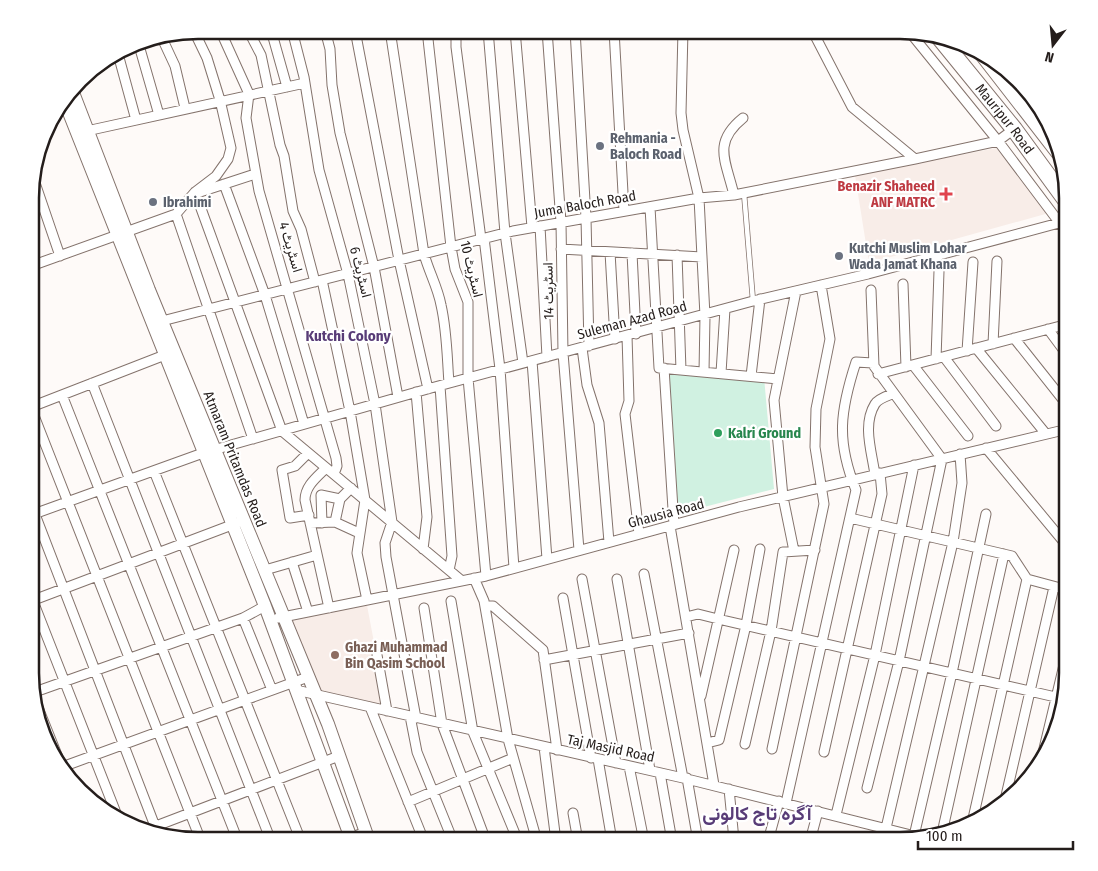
<svg xmlns="http://www.w3.org/2000/svg" width="1098" height="871" font-family="'Fira Sans Condensed',Vazirmatn,sans-serif">
	<style>
		.built { fill: #f8ede8 }
		.green { fill: #d0f1e1 }
		.lines { fill: none; stroke-linecap: round; stroke-linejoin: round }
		.lane-casing { stroke: #84736c; stroke-width: 6 }
		.street-casing { stroke: #84736c; stroke-width: 11 }
		.secondary-casing { stroke: #84736c; stroke-width: 14 }
		.highway-casing { stroke: #84736c; stroke-width: 18 }
		.lane { stroke: #fff; stroke-width: 4.5 }
		.street { stroke: #fff; stroke-width: 9 }
		.secondary { stroke: #fff; stroke-width: 12 }
		.highway { stroke: #fff; stroke-width: 16 }
		.worship-dot { fill: #6b7280; stroke: #fff; stroke-width: 2 }
		.health-dot { fill: #e0444e; stroke: #fff; stroke-width: 2 }
		.leisure-dot { fill: #2e9e5b; stroke: #fff; stroke-width: 2 }
		.education-dot { fill: #8d6e63; stroke: #fff; stroke-width: 2 }
		.labels { text-anchor: middle; stroke-width: 4.5; stroke-linejoin: round; paint-order: stroke }
		.street-label { font-size: 14px; fill: #241d1b; stroke: #fff }
		.worship-label { font-size: 14px; font-weight: bold; fill: #5b616d; stroke: #fff; text-anchor: start }
		.health-label { font-size: 14px; font-weight: bold; fill: #be3a42; stroke: #fff; text-anchor: end }
		.leisure-label { font-size: 14px; font-weight: bold; fill: #27864d; stroke: #fff; text-anchor: start }
		.education-label { font-size: 14px; font-weight: bold; fill: #785e54; stroke: #fff; text-anchor: start }
		.neighbourhood-label { font-size: 15px; font-weight: bold; fill: #583c77; stroke: #fff }
		.district-label { font-size: 19px; font-weight: bold; fill: #583c77; stroke: #fff }
		.rim { fill: none; stroke: #241d1b; stroke-width: 2.5 }
	</style>
	<rect width="100%" height="100%" fill="#fefaf8"/>
	<path class="built" d="M 996,148 L 1049,213 L 869,263 L 855,175 Z
		M 366,600 L 387,711 L 308,692 L 278,618 Z"/>
	<path class="green" d="M 663,368 L 764,377 L 774,489 L 673,515 Z"/>
	<g class="lines">
		<defs>
			<path id="lane" d="M 744,193 L 753,301"/>
			<path id="street" d="M 220,30 L 249,94 L 246,118 L 259,191 L 336,458 L 337,466 L 334,474
				M 248,30 L 261,55 L 280,145 L 284,156 L 293,211 L 301,229 L 315,282
				M 271,30 L 287,87
				M 292,30 L 304,77 L 319,170 L 348,274 L 375,404 L 392,522 L 385,543 L 386,557 L 416,718
				M 325,30 L 330,49 L 332,85 L 340,133 L 374,267 L 398,397
				M 355,30 L 399,260 L 428,389
				M 390,30 L 424,254 C 429,272 438,288 441,305 C 447,331 447,357 449,383
				M 427,30 L 451,247 L 455,269 L 468,302 L 468,378 L 486,576
				M 456,30 L 456,47 L 481,239
				M 488,30 L 505,233 L 523,363
				M 515,30 L 532,227
				M 547,30 L 561,222 L 563,353 L 579,550
				M 575,30 L 586,218 L 589,346
				M 614,30 L 624,211
				M 683,30 L 681,113 L 683,130 L 699,198 L 705,316 L 704,372
				M 812,30 L 852,107 L 915,159
				M 908,30 L 998,141 L 1068,234
				M 161,36 L 175,66 L 185,108
				M 138,42 L 159,115
				M 118,54 L 136,120
				M 82,132 L 305,83
				M 32,174 L 60,256
				M 224,184 L 265,295 L 304,424
				M 195,192 L 282,431 L 462,581
				M 197,193 L 255,174
				M 734,195 C 726,161 712,143 743,118
				M 650,207 L 659,368 L 778,379
				M 176,214 L 253,439
				M 540,226 L 547,357
				M 484,238 L 500,369 L 514,568
				M 31,249 L 36,264
				M 561,249 L 702,257
				M 610,252 L 615,339
				M 632,253 L 636,334
				M 677,255 L 681,370
				M 31,266 L 176,214 L 195,192 L 216,176 L 228,159 L 231,148 L 220,100 L 207,58 L 194,31
				M 322,280 L 350,411 L 365,500 L 357,553 L 367,600
				M 903,284 L 906,367
				M 162,321 L 513,231 L 699,198 L 734,195 L 915,159 L 998,141 L 1014,129
				M 1048,329 L 1068,356
				M 627,336 L 629,401 L 625,414 L 639,534
				M 1014,338 L 1068,406
				M 993,344 L 997,261
				M 582,348 L 587,385 L 599,423 L 609,542
				M 976,348 L 1046,434
				M 967,351 L 973,262
				M 944,357 L 996,426
				M 936,359 L 939,271
				M 532,361 L 547,559
				M 913,365 L 968,436
				M 664,368 L 674,525
				M 721,373 L 725,309
				M 878,374 L 1068,324
				M 751,376 L 760,299
				M 92,383 L 271,841
				M 440,386 L 452,556 L 449,570
				M 416,392 L 427,517 L 423,549
				M 62,395 L 238,841
				M 31,407 L 170,353
				M 31,408 L 201,841
				M 986,448 L 1068,547
				M 308,453 L 295,466 L 282,470 L 290,518 L 309,515
				M 326,468 C 317,477 305,486 305,500 L 329,608
				M 154,471 L 301,841
				M 875,475 C 872,452 862,425 875,404 C 878,399 887,396 892,394
				M 31,504 L 158,834
				M 31,515 L 203,453 L 431,388 L 753,301 L 868,274 L 1059,223 L 1068,215
				M 850,518 L 1012,556 L 1027,579 L 1068,590
				M 335,522 L 340,499 L 351,488
				M 310,523 L 335,522 L 359,533
				M 322,523 L 321,495 L 340,499
				M 670,526 L 714,785
				M 794,551 L 783,497 L 774,400 L 796,291
				M 292,562 L 308,612
				M 265,570 L 317,555
				M 644,574 L 683,778
				M 474,578 L 484,601 L 508,739 L 537,841
				M 582,579 L 616,763
				M 617,579 L 650,770
				M 31,596 L 118,818
				M 563,598 L 591,758
				M 31,601 L 237,523
				M 451,601 L 473,732 L 518,841
				M 485,606 L 493,606 L 543,650 L 557,750
				M 424,608 L 442,724 L 486,841
				M 686,617 L 698,614 L 718,619 L 1064,699
				M 243,618 L 272,690
				M 278,618 L 486,576 L 739,507 L 1068,429
				M 377,655 L 387,711
				M 544,660 L 689,633
				M 296,690 L 683,778 L 919,837
				M 32,693 L 243,618 L 265,606
				M 33,695 L 61,765
				M 701,696 L 734,550
				M 370,707 L 424,841
				M 410,716 L 417,752 L 453,841
				M 707,743 L 719,740 L 746,625 L 760,549
				M 745,744 L 771,631 L 783,552 L 815,550
				M 544,747 L 556,841
				M 772,749 L 824,504 L 815,447 L 816,409 L 830,339 L 821,285
				M 824,752 L 882,494 L 880,473
				M 598,759 L 612,841
				M 1041,761 L 1068,648
				M 629,766 L 644,841
				M 62,767 L 308,677
				M 660,773 L 672,841
				M 687,778 L 698,841
				M 867,788 L 899,661 L 942,459 L 874,366 L 871,290
				M 729,789 L 734,840 L 737,841
				M 1005,800 L 1054,587
				M 408,802 L 513,758
				M 786,803 L 856,490 C 836,441 840,411 856,362 L 873,363
				M 573,813 L 578,841
				M 836,815 L 875,655 L 914,465
				M 972,823 L 1027,579
				M 886,828 L 953,542 L 962,483 L 960,454
				M 143,831 L 339,756
				M 942,833 L 1004,554
				M 914,836 L 952,673 L 986,514
				M 341,841 L 366,832
				M 768,841 L 779,801
				M 810,841 L 818,811"/>
			<path id="secondary" d="M 72,90 L 149,290 L 328,724 L 369,841
				M 64,100 L 265,606 L 352,841"/>
			<g id="highway">
				<path id="s1" d="M 939,37 L 1014,129 L 1068,203"/>
				<path d="M 983,54 L 1059,152"/>
			</g>
		</defs>
		<use href="#lane" class="lane-casing"/>
		<use href="#street" class="street-casing"/>
		<use href="#secondary" class="secondary-casing"/>
		<use href="#highway" class="highway-casing"/>
		<use href="#lane" class="lane"/>
		<use href="#street" class="street"/>
		<use href="#secondary" class="secondary"/>
		<use href="#highway" class="highway"/>
	</g>
	<g class="worship-dot">
		<circle cx="600" cy="146" r="5"/>
		<circle cx="153" cy="202" r="5"/>
		<circle cx="839" cy="256" r="5"/>
	</g>
	<path class="health-dot" d="M943.5 186.5h5v5h5v5h-5v5h-5v-5h-5v-5h5z"/>
	<circle class="leisure-dot" cx="718" cy="433" r="5"/>
	<circle class="education-dot" cx="335" cy="655" r="5"/>
	<g class="labels">
		<g class="street-label">
			<text dy="5" stroke="none"><textPath href="#s1" startOffset="105">Mauripur Road</textPath></text>
			<text transform="translate(585 204) rotate(-10)" y="5">Juma Baloch Road</text>
			<text transform="translate(291 247) rotate(73)" y="5">اسٹریٹ 4</text>
			<text transform="translate(472 269) rotate(76)" y="5">اسٹریٹ 10</text>
			<text transform="translate(361 272) rotate(76)" y="5">اسٹریٹ 6</text>
			<text transform="translate(548 291) rotate(-91)" y="5">اسٹریٹ 14</text>
			<text transform="translate(632 320) rotate(-15)" y="5">Suleman Azad Road</text>
			<text transform="translate(235 459) rotate(68)" y="5">Atmaram Pritamdas Road</text>
			<text transform="translate(666 513) rotate(-15)" y="5">Ghausia Road</text>
			<text transform="translate(611 748) rotate(12)" y="5">Taj Masjid Road</text>
		</g>
		<g class="worship-label">
			<text x="610" y="143">Rehmania -<tspan x="610" dy="16">Baloch Road</tspan></text>
			<text x="163" y="207">Ibrahimi</text>
			<text x="849" y="253">Kutchi Muslim Lohar<tspan x="849" dy="16">Wada Jamat Khana</tspan></text>
		</g>
		<g class="health-label">
			<text x="935" y="191">Benazir Shaheed<tspan x="935" dy="16">ANF MATRC</tspan></text>
		</g>
		<g class="leisure-label">
			<text x="728" y="438">Kalri Ground</text>
		</g>
		<g class="education-label">
			<text x="345" y="652">Ghazi Muhammad<tspan x="345" dy="16">Bin Qasim School</tspan></text>
		</g>
		<g class="neighbourhood-label">
			<text x="348" y="341">Kutchi Colony</text>
		</g>
		<g class="district-label">
			<text x="757" y="820">آگرہ تاج کالونی</text>
		</g>
	</g>
	<path d="M0 0H1098V871H0ZM198 39H900A159 159 0 0 1 1059 198V673A159 159 0 0 1 900 832H198A159 159 0 0 1 39 673V198A159 159 0 0 1 198 39Z" fill="#fff" fill-rule="evenodd"/>
	<path class="rim" d="M198 39H900A159 159 0 0 1 1059 198V673A159 159 0 0 1 900 832H198A159 159 0 0 1 39 673V198A159 159 0 0 1 198 39Z"/>
	<g transform="translate(1053 45) rotate(196)" stroke="#ffffff" stroke-width="4" paint-order="stroke">
	<path d="M0-4L9 19L0 12L-9 19Z" fill="#241d1b"/>
	<text y="-8" font-size="14" font-weight="bold" text-anchor="middle" fill="#241d1b">N</text>
	</g>
	<path d="M918 841v8h155v-8" fill="none" stroke="#241d1b" stroke-width="2.5"/>
	<text x="926" y="841" font-size="15" fill="#241d1b" stroke="#ffffff" stroke-width="4" paint-order="stroke">100 m</text>
</svg>
